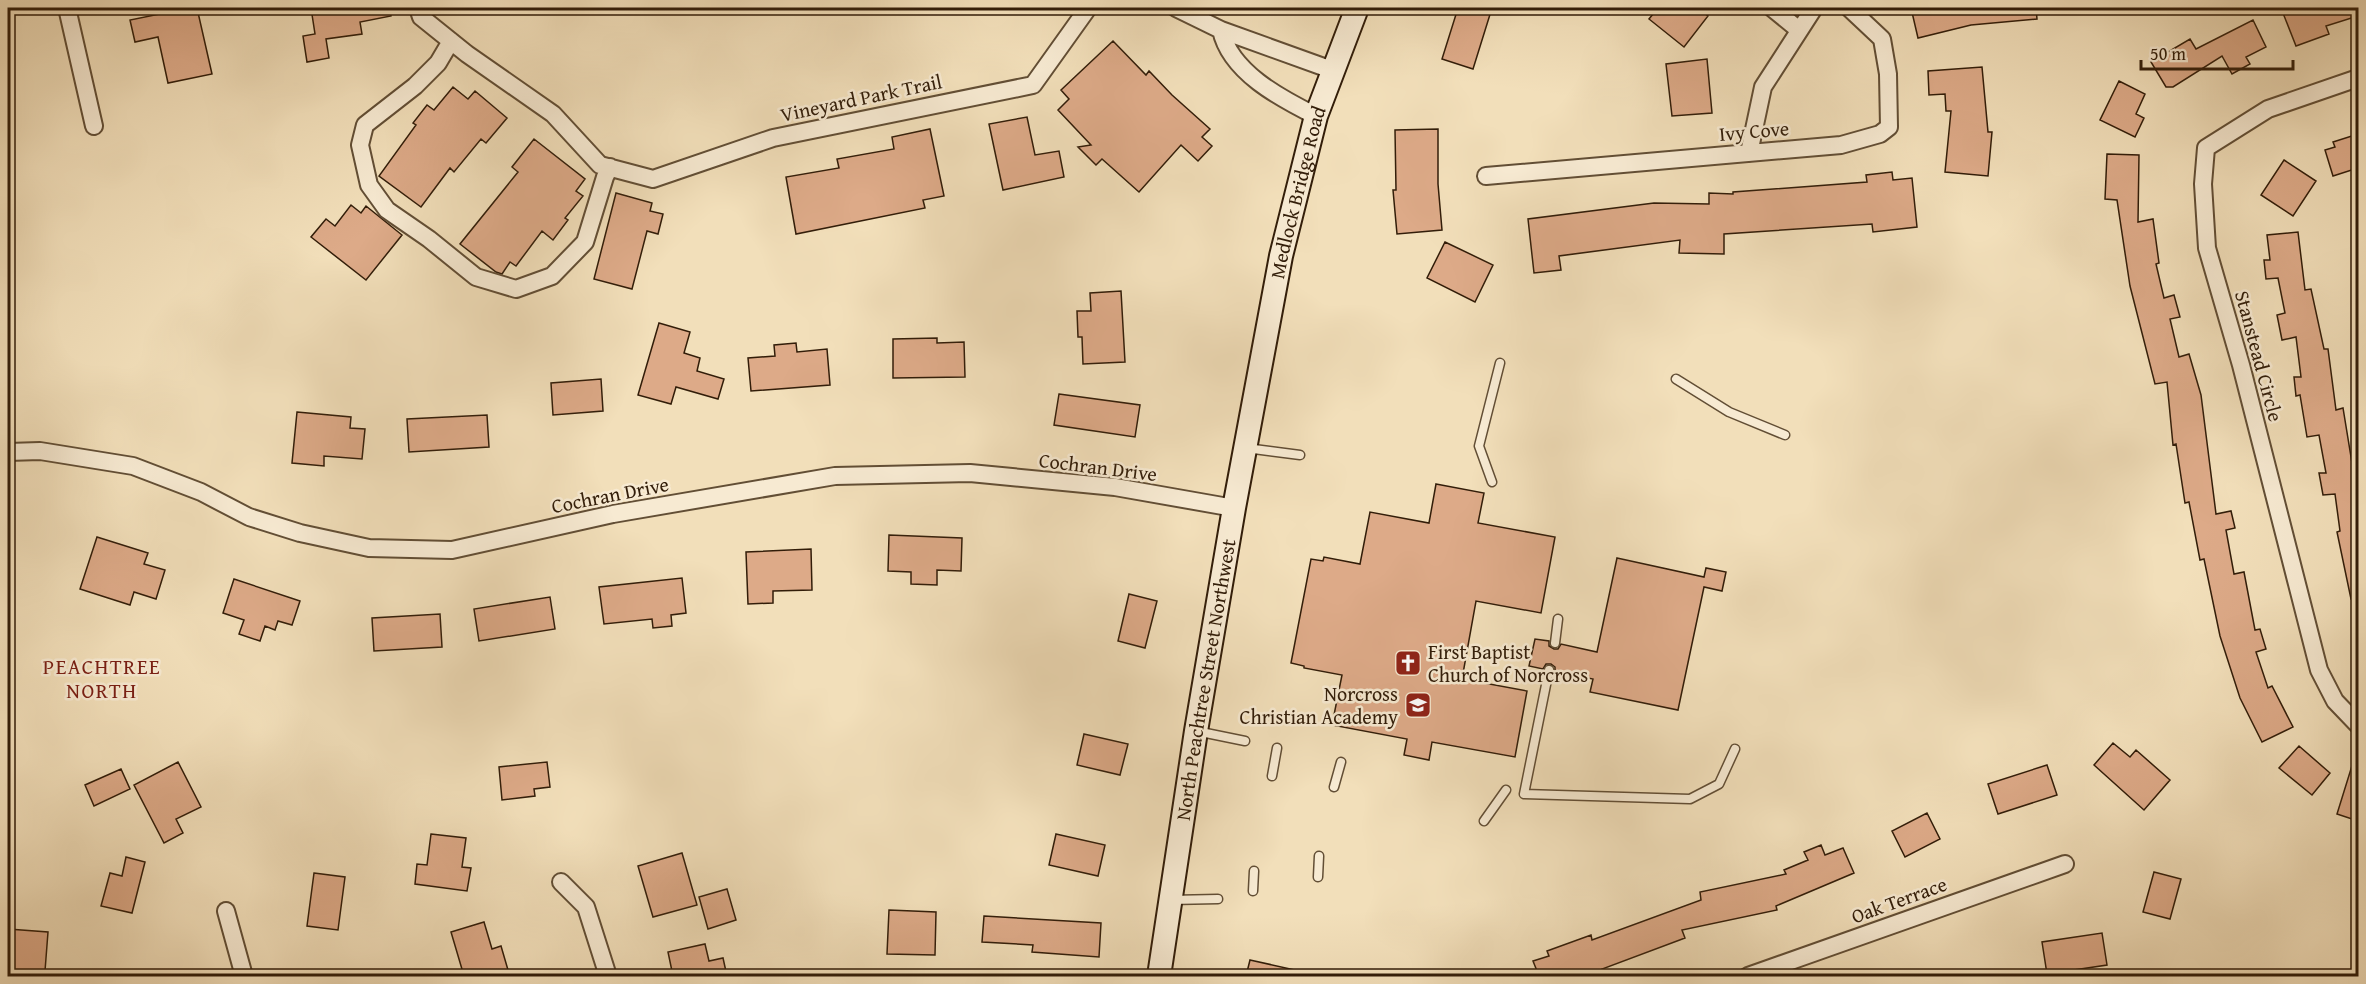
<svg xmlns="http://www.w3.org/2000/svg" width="2366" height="984" font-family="'Gentium Book Plus',serif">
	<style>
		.building { fill: #da8; stroke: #321d09; stroke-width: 1.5 }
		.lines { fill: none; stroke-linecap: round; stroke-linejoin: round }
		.lane-casing { stroke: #624e35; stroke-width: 11 }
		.street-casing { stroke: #624e35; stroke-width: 20 }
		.secondary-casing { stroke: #321d09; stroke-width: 26 }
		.lane { stroke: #f7ead2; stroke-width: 8 }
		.street { stroke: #f7ead2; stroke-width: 16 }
		.secondary { stroke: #f7ead2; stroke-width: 22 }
		.labels { text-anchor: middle; stroke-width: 5; stroke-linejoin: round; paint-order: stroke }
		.street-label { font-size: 20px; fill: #321d09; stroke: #f7ead2 }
		.poi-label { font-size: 20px; fill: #321d09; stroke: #f7ead2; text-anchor: start }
		.neighbourhood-label { font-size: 21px; letter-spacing: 1.5px; fill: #7a1f14; stroke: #f7ead2 }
	</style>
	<rect width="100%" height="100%" fill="#f2dfba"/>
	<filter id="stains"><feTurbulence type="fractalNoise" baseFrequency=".00333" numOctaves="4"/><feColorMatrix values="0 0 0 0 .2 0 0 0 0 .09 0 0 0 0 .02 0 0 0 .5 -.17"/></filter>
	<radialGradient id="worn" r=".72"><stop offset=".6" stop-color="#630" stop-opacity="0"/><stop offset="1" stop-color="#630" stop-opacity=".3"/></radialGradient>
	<path class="building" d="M 189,8 L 197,8 L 212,74 L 168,83 L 158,37 L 135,42 L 130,20 Z
		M 311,8 L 390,8 L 391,16 L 360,22 L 362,34 L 326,39 L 329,58 L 307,62 L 303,36 L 315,34 Z
		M 1458,8 L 1492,8 L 1473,69 L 1442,59 Z
		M 1658,8 L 1697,8 L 1708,16 L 1684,47 L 1649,19 Z
		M 1911,8 L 2036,8 L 2037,19 L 1971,25 L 1918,38 Z
		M 2281,8 L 2358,8 L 2358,16 L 2326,26 L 2329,34 L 2296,46 Z
		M 2253,20 L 2266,47 L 2246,57 L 2250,64 L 2232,74 L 2222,56 L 2173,87 L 2166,87 L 2151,62 L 2190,39 L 2196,49 Z
		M 1113,41 L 1146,75 L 1149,71 L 1172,95 L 1210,129 L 1202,137 L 1212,146 L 1198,161 L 1181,145 L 1139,192 L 1102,159 L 1096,165 L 1078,147 L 1091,145 L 1058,110 L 1069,99 L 1061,90 Z
		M 1707,59 L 1712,113 L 1672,116 L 1666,64 Z
		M 1982,67 L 1988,132 L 1992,132 L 1988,176 L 1945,172 L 1951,111 L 1946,111 L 1945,94 L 1929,95 L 1928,71 Z
		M 2119,81 L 2145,94 L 2136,114 L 2144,118 L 2135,137 L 2100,120 Z
		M 453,87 L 468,99 L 475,91 L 507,118 L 486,143 L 481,139 L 454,172 L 450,168 L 421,207 L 379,176 L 416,125 L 413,123 L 427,105 L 434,110 Z
		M 1027,117 L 1035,155 L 1059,151 L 1064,177 L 1003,190 L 989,124 Z
		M 930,129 L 944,196 L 923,200 L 925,208 L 796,234 L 786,177 L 839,168 L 837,159 L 894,149 L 892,137 Z
		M 1438,129 L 1438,184 L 1442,230 L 1397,234 L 1393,190 L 1396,190 L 1395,130 Z
		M 2358,134 L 2358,168 L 2333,176 L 2325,150 L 2335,147 L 2333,142 Z
		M 534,139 L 585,179 L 576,191 L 583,196 L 565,218 L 568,220 L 553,240 L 542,231 L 516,266 L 510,262 L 502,274 L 496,272 L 460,244 L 518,172 L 512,167 Z
		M 2107,154 L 2139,155 L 2138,222 L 2153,219 L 2159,263 L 2156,264 L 2164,298 L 2174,295 L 2180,317 L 2170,319 L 2179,357 L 2189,354 L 2201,395 L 2216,514 L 2231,511 L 2235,528 L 2226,530 L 2234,574 L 2244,572 L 2255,630 L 2260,629 L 2266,649 L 2256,652 L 2268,688 L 2272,686 L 2293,727 L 2262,742 L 2240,698 L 2220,636 L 2204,559 L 2200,560 L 2189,502 L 2185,503 L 2176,444 L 2173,445 L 2167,382 L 2155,384 L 2130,286 L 2117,200 L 2105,199 Z
		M 2284,160 L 2316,181 L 2293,216 L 2261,195 Z
		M 1892,172 L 1893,180 L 1912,178 L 1917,227 L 1873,232 L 1872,224 L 1724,234 L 1724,254 L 1679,253 L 1680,240 L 1559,256 L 1561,270 L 1534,273 L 1528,219 L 1654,203 L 1709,204 L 1709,193 L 1733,194 L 1733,192 L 1867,182 L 1866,175 Z
		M 616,193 L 652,203 L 650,211 L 663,214 L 658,234 L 647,231 L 632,289 L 594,279 Z
		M 351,205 L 361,213 L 366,206 L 402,235 L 366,280 L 311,237 L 326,219 L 335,226 Z
		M 2298,232 L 2305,290 L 2311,289 L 2324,349 L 2328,349 L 2336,410 L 2343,408 L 2353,469 L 2358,468 L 2358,599 L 2351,599 L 2337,532 L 2340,531 L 2335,494 L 2323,495 L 2319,473 L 2326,473 L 2319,435 L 2307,437 L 2300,395 L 2296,396 L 2294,377 L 2301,377 L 2296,337 L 2282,340 L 2277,315 L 2285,313 L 2278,278 L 2266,279 L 2264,260 L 2270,260 L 2267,235 Z
		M 1445,242 L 1493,265 L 1475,302 L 1427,278 Z
		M 1121,291 L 1125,362 L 1083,364 L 1082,337 L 1078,337 L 1077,311 L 1091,311 L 1090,293 Z
		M 659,323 L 690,332 L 684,353 L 700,358 L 697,371 L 724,379 L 718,399 L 676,387 L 671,404 L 638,395 Z
		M 937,338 L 937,343 L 964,342 L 965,377 L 893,378 L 893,339 Z
		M 796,343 L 797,352 L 827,349 L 830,385 L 751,391 L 748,358 L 775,356 L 774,345 Z
		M 601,379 L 603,411 L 553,415 L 551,383 Z
		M 1059,394 L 1140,405 L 1135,437 L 1054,425 Z
		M 297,412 L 351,417 L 350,428 L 365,429 L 362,459 L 324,456 L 324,466 L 292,463 Z
		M 487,415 L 489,447 L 409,452 L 407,419 Z
		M 1436,484 L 1484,493 L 1478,523 L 1555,537 L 1541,613 L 1476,601 L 1462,679 L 1527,691 L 1515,757 L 1432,742 L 1429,760 L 1404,755 L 1407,739 L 1332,725 L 1342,675 L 1304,668 L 1304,666 L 1291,663 L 1311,559 L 1323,561 L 1324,557 L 1360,564 L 1370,512 L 1429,523 Z
		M 889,535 L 962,538 L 961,571 L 937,570 L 937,585 L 911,584 L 911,572 L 888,571 Z
		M 97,537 L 148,553 L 144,564 L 165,570 L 156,599 L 134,592 L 130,605 L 80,589 Z
		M 811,549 L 812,590 L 773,591 L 773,603 L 748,604 L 746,552 Z
		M 1617,558 L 1704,577 L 1706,568 L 1726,572 L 1722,591 L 1704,587 L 1678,710 L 1590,692 L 1593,679 L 1555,671 L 1555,667 L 1551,664 L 1546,664 L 1543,669 L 1529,666 L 1535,639 L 1549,641 L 1549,646 L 1554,649 L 1558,649 L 1561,644 L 1597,652 Z
		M 682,578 L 686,613 L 671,615 L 672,626 L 653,628 L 652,619 L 604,624 L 599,587 Z
		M 234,579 L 300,601 L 292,625 L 278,621 L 275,630 L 265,626 L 260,641 L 239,634 L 244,620 L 223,613 Z
		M 1129,594 L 1157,601 L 1145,648 L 1118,641 Z
		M 550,597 L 555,629 L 479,641 L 474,609 Z
		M 440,614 L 442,647 L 374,651 L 372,618 Z
		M 1084,734 L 1128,744 L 1120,775 L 1077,765 Z
		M 2113,743 L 2130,757 L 2136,750 L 2170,780 L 2144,810 L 2094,765 Z
		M 2299,746 L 2330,773 L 2312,795 L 2279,768 Z
		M 2355,756 L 2358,757 L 2358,821 L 2337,814 Z
		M 178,762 L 201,807 L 176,819 L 183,833 L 164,843 L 134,785 Z
		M 547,762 L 550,787 L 534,789 L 535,796 L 502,800 L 499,767 Z
		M 2047,765 L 2057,795 L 1998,814 L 1988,784 Z
		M 121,769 L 130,789 L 94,806 L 85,785 Z
		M 1927,813 L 1940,839 L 1905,857 L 1892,831 Z
		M 431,834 L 466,838 L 462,867 L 471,868 L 467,891 L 415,884 L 417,864 L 427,865 Z
		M 1056,834 L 1105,845 L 1098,876 L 1049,865 Z
		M 1821,845 L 1825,855 L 1843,848 L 1854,873 L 1776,906 L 1777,910 L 1682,930 L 1685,938 L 1602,969 L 1604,972 L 1590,976 L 1539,976 L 1533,961 L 1549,956 L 1547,951 L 1591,935 L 1592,940 L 1701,900 L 1700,892 L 1786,874 L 1784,870 L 1808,860 L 1804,852 Z
		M 682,853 L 697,905 L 653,917 L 638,866 Z
		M 126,857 L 145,862 L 132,913 L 101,906 L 110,873 L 122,876 Z
		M 2154,872 L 2181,879 L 2170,919 L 2143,912 Z
		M 314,873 L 345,877 L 338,930 L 307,926 Z
		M 727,889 L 736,920 L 708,929 L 699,897 Z
		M 889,910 L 936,912 L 935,955 L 887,954 Z
		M 984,916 L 1101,923 L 1099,957 L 1032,952 L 1033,945 L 982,942 Z
		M 484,922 L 492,949 L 501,946 L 508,970 L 484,976 L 464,976 L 451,932 Z
		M 8,929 L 48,932 L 45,971 L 25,970 L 25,976 L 8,976 Z
		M 2102,933 L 2107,965 L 2047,974 L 2042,942 Z
		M 705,944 L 709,961 L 723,958 L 727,976 L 673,976 L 668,952 Z
		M 1250,960 L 1295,970 L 1294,976 L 1246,976 Z"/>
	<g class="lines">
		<defs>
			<path id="lane" d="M 1676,379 L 1729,412 L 1785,435
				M 1246,448 L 1300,455
				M 1492,482 L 1479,446 L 1500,363
				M 1555,643 L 1558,619
				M 1549,670 L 1524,794 L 1690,799 L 1719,784 L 1735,749
				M 1196,731 L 1245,741
				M 1272,776 L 1277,748
				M 1334,787 L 1341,762
				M 1484,821 L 1506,790
				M 1318,877 L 1319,856
				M 1253,891 L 1254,871
				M 1170,900 L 1218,899"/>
			<path id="street" d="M 67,8 L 94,126
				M 418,8 L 421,17 L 467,54 L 553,114 L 600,165 L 653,179 L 773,138 L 1033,85 L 1088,8
				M 1176,8 L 1221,30 C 1230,72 1280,98 1316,116
				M 1772,8 L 1799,30
				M 1221,30 L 1332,70
				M 451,41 L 438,63 L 415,86 L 365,125 L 360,145 L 369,185 L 387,210 L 429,239 L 476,277 L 516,289 L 552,276 L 585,242 L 605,177 L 610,167
				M 2358,78 L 2268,109 L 2206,148 L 2203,184 L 2207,248 L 2241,365 L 2319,670 L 2335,701 L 2358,725
				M 1749,153 L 1763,87 L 1814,8
				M 1486,176 L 1841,145 L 1880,134 L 1889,127 L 1888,74 L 1882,39 L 1849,8
				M 8,452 L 40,451 L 133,466 L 201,492 L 249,517 L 300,533 L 369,548 L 452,550 L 613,514 L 835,476 L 970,473 L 1115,487 L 1234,508
				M 561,882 L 586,907 L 608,976
				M 226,911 L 244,976
				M 1748,976 L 2065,864"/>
			<g id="secondary">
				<path id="s1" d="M 1159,976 L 1196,731 L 1234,508 L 1281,256 L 1316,116 L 1357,8"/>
			</g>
		</defs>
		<use href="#lane" class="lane-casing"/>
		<use href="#street" class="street-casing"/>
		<use href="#secondary" class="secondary-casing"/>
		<use href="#lane" class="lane"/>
		<use href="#street" class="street"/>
		<use href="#secondary" class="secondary"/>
	</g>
	<defs>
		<symbol id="church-square" viewBox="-11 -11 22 22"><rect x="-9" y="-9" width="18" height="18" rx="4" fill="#8f2418" stroke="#f7ead2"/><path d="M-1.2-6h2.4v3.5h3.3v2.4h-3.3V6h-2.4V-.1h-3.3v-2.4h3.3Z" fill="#fff"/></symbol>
		<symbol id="school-square" viewBox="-11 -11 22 22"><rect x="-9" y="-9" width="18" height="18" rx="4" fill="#8f2418" stroke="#f7ead2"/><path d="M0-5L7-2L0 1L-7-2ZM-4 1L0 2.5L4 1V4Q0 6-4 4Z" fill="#fff"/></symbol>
	</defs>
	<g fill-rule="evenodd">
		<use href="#church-square" x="1393" y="648" width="30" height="30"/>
		<use href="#school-square" x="1403" y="690" width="30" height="30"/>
	</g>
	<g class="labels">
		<g class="street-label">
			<text transform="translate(861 98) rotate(-12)" y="7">Vineyard Park Trail</text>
			<text transform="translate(1754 131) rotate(-5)" y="7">Ivy Cove</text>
			<text dy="7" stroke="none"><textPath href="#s1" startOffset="796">Medlock Bridge Road</textPath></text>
			<text transform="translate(2259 356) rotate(75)" y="7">Stanstead Circle</text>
			<text transform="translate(1098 467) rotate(7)" y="7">Cochran Drive</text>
			<text transform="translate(610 495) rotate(-11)" y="7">Cochran Drive</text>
			<text dy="7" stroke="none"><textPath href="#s1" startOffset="300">North Peachtree Street Northwest</textPath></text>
			<text transform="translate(1899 900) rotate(-20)" y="7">Oak Terrace</text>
		</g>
		<g class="poi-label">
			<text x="1428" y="659">First Baptist<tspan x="1428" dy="23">Church of Norcross</tspan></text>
			<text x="1398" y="701" text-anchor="end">Norcross<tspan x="1398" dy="23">Christian Academy</tspan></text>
		</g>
		<g class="neighbourhood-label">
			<text x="102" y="674">PEACHTREE<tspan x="102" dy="24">NORTH</tspan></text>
		</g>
	</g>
	<rect width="2366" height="984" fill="none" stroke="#f2dfba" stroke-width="30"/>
	<rect x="9" y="9" width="2348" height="966" fill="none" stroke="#321d09" stroke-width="3"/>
	<rect x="15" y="15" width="2336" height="954" fill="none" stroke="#321d09" stroke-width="1.5"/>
	<path d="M2141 60v9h152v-9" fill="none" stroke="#321d09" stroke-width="3"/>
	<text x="2150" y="60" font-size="18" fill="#321d09" stroke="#f7ead2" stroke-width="4.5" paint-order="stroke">50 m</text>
	<rect width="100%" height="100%" filter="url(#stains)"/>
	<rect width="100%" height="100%" fill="url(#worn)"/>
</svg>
